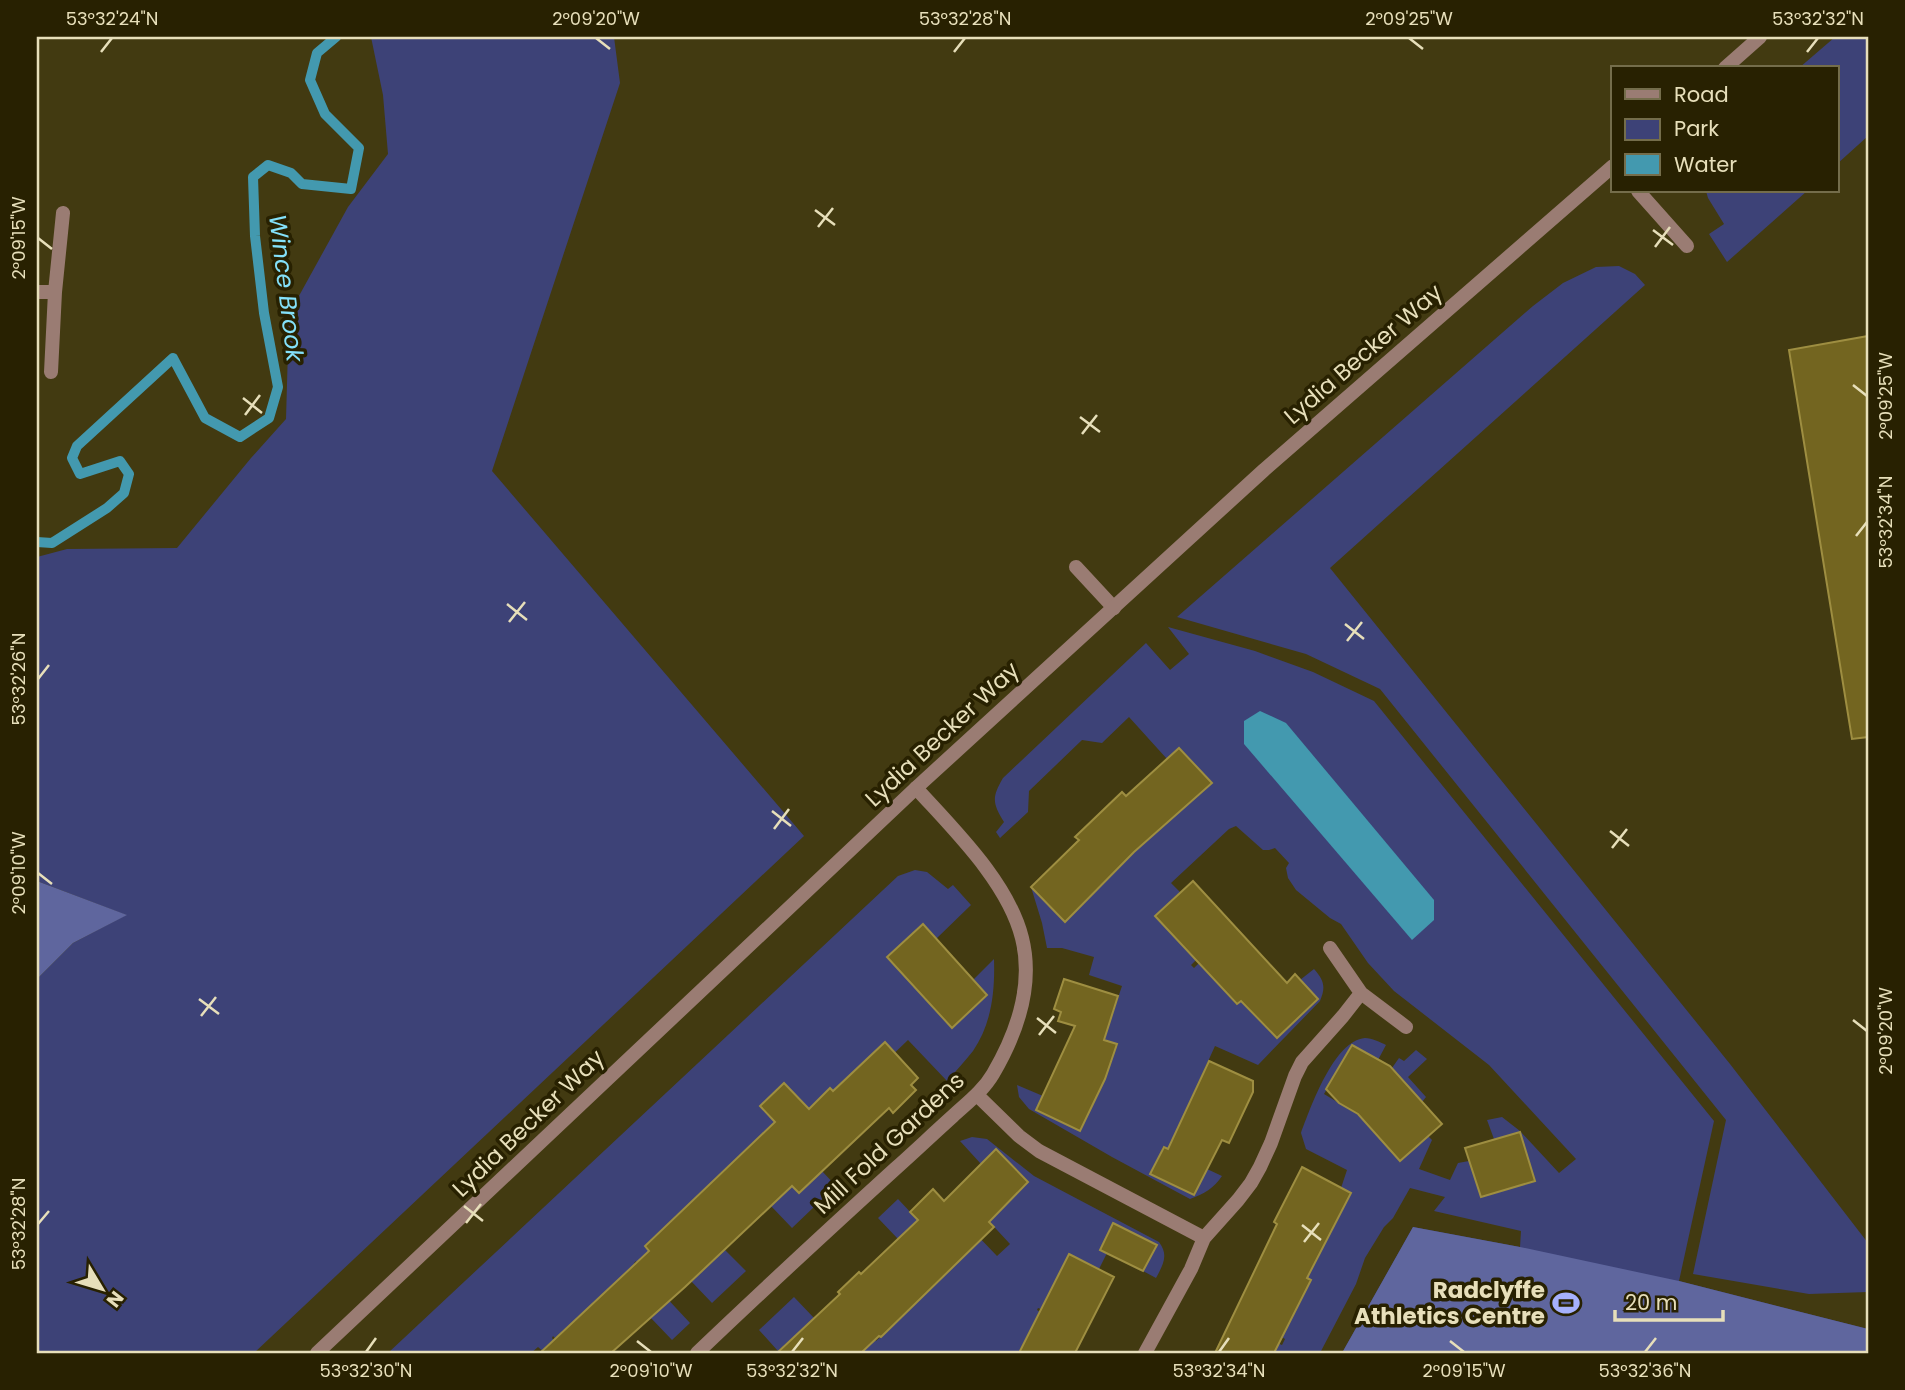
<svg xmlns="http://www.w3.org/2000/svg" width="1905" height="1390" font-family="Poppins,sans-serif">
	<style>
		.green { fill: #3d4277 }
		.forest { fill: #5f669e }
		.water { fill: #4399af }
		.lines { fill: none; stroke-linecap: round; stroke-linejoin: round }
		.stream { stroke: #4399af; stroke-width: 10 }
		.building { fill: #736520; stroke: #9e8e41; stroke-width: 2 }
		.service { stroke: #9a7c73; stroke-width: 14 }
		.minor { stroke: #9a7c73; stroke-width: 14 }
		.tertiary { stroke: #9a7c73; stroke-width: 14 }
		.ticks { fill: none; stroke: #e7dfba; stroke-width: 2.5 }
		.labels { text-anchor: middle; stroke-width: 7; stroke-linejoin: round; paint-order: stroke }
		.street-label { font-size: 23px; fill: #e7dfba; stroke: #282101 }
		.poi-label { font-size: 23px; font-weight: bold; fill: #e7dfba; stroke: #282101; text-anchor: end }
		.water-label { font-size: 24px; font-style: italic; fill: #84e1fa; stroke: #282101 }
		.neatline { fill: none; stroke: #e7dfba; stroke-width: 2.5 }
		.ticks-label { font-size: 18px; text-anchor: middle; fill: #e7dfba }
	</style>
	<rect width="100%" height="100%" fill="#423a11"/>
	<path class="green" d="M 371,37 L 614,37 L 620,83 L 492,471 L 804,836 L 254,1353 L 37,1353 L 37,979 L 73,943 L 126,915 L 37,881 L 37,557 L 67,549 L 177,548 L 251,458 L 286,419 L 289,314 L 348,207 L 388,154 L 383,95 Z
		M 1835,37 L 1868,37 L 1868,136 L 1837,164 L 1837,68 L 1799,68 Z
		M 1706,191 L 1807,191 L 1727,262 L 1709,234 L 1724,224 L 1708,198 Z
		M 1619,266 L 1635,274 L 1645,285 L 1330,568 L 1730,1064 L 1868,1243 L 1868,1292 L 1809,1294 L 1693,1274 L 1726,1120 L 1380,689 L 1306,654 L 1177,617 L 1533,306 L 1563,283 L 1596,267 Z
		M 1168,627 L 1255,651 L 1313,672 L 1374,701 L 1714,1121 L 1679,1281 L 1868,1329 L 1868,1353 L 1342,1353 L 1413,1227 L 1520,1247 L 1521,1231 L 1434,1211 L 1445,1197 L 1410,1188 L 1393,1218 L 1384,1227 L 1365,1258 L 1356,1284 L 1320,1353 L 1272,1353 L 1277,1343 L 1282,1345 L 1285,1339 L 1282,1337 L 1311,1280 L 1290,1270 L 1323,1247 L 1351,1193 L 1341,1188 L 1347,1170 L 1306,1149 L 1301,1133 C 1310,1109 1334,1040 1365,1038 C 1372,1038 1380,1042 1386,1045 L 1378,1060 L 1352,1045 L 1324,1094 L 1349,1109 L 1368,1102 L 1399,1058 L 1404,1061 L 1416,1050 L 1427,1059 L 1408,1077 L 1426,1097 L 1422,1102 L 1428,1136 L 1432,1140 L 1419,1169 L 1450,1180 L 1458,1163 L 1469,1161 L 1481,1197 L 1535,1181 L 1520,1132 L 1494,1139 L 1487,1120 L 1502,1117 L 1520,1131 L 1559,1173 L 1576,1159 L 1489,1065 L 1394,991 L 1368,963 L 1341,924 L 1330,918 L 1296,890 L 1288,878 L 1286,868 L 1289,863 L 1275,848 L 1269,850 L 1263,850 L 1236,826 L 1229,829 L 1171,883 L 1180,892 L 1155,916 L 1196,960 L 1191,965 L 1194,968 L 1199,963 L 1236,1004 L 1254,988 L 1254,1014 L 1276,1038 L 1318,999 L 1300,980 L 1314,969 C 1324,980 1326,987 1320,1001 L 1258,1065 L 1215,1046 L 1181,1121 L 1174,1152 L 1163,1147 L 1151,1174 L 1194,1195 L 1207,1169 L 1222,1176 C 1214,1188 1204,1194 1190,1199 L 1112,1157 L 1029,1109 L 1019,1097 L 1017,1085 L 1043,1096 L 1037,1111 L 1080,1131 L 1117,1044 L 1081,1032 L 1105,1036 L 1122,986 L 1089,975 L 1094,957 L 1062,948 L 1047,948 L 1042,923 L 1031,887 L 1065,922 L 1084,903 L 1075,893 L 1134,852 L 1211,783 L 1180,748 L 1167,759 L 1129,717 L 1102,743 L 1082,740 L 1029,791 L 1028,812 L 1000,838 L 996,832 L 1004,822 C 992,803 992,797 1003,778 L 1146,643 L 1170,670 L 1189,654 Z
		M 915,870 L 927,872 L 948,889 L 953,885 L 971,905 L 936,939 L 922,924 L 887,957 L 905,977 L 916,968 L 943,999 L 933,1008 L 952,1028 L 987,996 L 973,980 L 994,959 C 995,991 992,1023 973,1051 C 965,1061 956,1071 947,1081 L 908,1040 L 856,1090 L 807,1111 L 805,1104 L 783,1084 L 761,1106 L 836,1186 L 792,1228 L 771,1206 L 710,1263 L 725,1250 L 746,1271 L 712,1303 L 691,1281 L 706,1267 L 645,1246 L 652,1253 L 639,1265 L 636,1261 L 634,1263 L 690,1323 L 672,1340 L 650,1317 L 586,1323 L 579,1316 L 557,1337 L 573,1353 L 569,1353 L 553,1336 L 552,1338 L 556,1343 L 545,1353 L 538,1347 L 531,1353 L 388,1353 L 898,876 Z
		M 972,1137 L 987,1139 L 1034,1176 L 1159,1242 C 1169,1255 1163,1265 1156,1278 L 1143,1271 L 1156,1245 L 1113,1223 L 1100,1249 L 1107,1253 L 1099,1269 L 1069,1255 L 1041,1309 L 1038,1308 L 1037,1310 L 1040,1312 L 1018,1353 L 861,1353 L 866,1330 L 876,1341 L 902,1317 L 892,1306 L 913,1224 L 898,1239 L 878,1218 L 898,1199 L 946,1250 L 974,1232 L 997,1256 L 1010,1244 L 985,1217 L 1005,1206 L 1028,1181 L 996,1150 L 981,1164 L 960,1141 Z
		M 794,1297 L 814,1318 L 798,1333 L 817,1353 L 808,1353 L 793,1337 L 778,1351 L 759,1330 Z"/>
	<path class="forest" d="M 37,881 L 127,915 L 73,943 L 37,979 Z
		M 1413,1227 L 1520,1247 L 1679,1281 L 1868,1329 L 1868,1353 L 1342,1353 Z"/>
	<path class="water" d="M 1260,711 L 1286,723 L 1434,900 L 1434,920 L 1412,940 L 1244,744 L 1244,721 Z"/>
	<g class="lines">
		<path class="stream" d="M 37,542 L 52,543 L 107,508 L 124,493 L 129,474 L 120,461 L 80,474 L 72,458 L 77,446 L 173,358 L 205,418 L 240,437 L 269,418 L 278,387 L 264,313 L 255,236 L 253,177 L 268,165 L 291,173 L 302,184 L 351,189 L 359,148 L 325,114 L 310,80 L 317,53 L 336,37"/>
	</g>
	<path class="building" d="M 1868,336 L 1868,737 L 1852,739 L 1789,350 Z
		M 1179,748 L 1212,783 L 1134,852 L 1065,922 L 1031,887 L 1079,840 L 1075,837 L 1122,792 L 1126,796 Z
		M 1193,881 L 1287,983 L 1295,974 L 1318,999 L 1277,1038 L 1241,1001 L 1237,1004 L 1155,916 Z
		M 923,924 L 987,995 L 952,1028 L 887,957 Z
		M 1064,979 L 1118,996 L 1104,1040 L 1117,1044 L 1105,1079 L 1080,1131 L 1036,1110 L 1075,1026 L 1058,1021 L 1061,1012 L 1054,1009 Z
		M 885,1042 L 918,1078 L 911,1085 L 916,1090 L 893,1113 L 889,1108 L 799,1193 L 792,1186 L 685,1287 L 611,1353 L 540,1353 L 649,1251 L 645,1246 L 775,1122 L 760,1106 L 784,1083 L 809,1109 L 830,1088 L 833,1091 Z
		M 1352,1045 L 1390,1066 L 1442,1124 L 1400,1161 L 1358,1114 L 1339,1103 L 1326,1089 Z
		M 1209,1061 L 1253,1081 L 1253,1092 L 1229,1143 L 1222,1140 L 1194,1195 L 1150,1174 L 1164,1147 L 1168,1149 Z
		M 1520,1132 L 1535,1181 L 1481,1197 L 1465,1148 Z
		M 996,1149 L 1028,1182 L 989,1222 L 994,1227 L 881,1337 L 879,1336 L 861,1353 L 777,1353 L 840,1294 L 838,1292 L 859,1272 L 861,1274 L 918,1220 L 910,1212 L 933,1189 L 944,1201 Z
		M 1302,1167 L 1351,1193 L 1307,1278 L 1311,1280 L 1274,1353 L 1215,1353 L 1277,1224 L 1274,1222 Z
		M 1113,1223 L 1157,1245 L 1143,1271 L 1100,1250 Z
		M 1069,1254 L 1114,1277 L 1075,1353 L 1019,1353 Z"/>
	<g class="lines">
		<path class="service" d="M 1638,191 L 1687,246
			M 1076,567 L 1114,608"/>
		<path class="minor" d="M 37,292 L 55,292
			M 51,372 L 55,292 L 63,213
			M 1330,948 L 1361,993 L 1406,1027
			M 977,1095 L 1019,1136 L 1039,1151 L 1204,1238
			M 697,1353 C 762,1291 828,1230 895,1169 C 914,1152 933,1134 953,1116 C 967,1103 983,1091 993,1074 C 1017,1033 1034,986 1022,938 C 1008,882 954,830 916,788
			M 1145,1353 L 1191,1269 L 1204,1238 L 1238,1200 L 1251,1183 L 1260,1167 L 1271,1143 L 1295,1076 L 1302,1062 L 1343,1016 L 1361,993"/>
		<path class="tertiary" d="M 1725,68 L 1760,37
			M 317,1353 L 916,788 L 1264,470 L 1613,166"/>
	</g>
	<path class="ticks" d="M 596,38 L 610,49M 1409,38 L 1423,49M 101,52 L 112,38M 954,52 L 965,38M 1807,52 L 1818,38M 815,210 L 835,225M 818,227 L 833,208M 1653,230 L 1673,245M 38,238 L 52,249M 1655,247 L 1670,227M 1853,385 L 1867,396M 243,398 L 262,413M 245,415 L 260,395M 1080,417 L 1100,432M 1082,434 L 1097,415M 1856,536 L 1867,522M 507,604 L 527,620M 509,622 L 525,602M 1345,624 L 1364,639M 1347,641 L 1362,622M 38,679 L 49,665M 772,811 L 791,826M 774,829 L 789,809M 1610,831 L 1629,846M 1612,848 L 1627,829M 38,873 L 52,884M 199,999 L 219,1014M 201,1016 L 216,997M 1037,1018 L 1056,1033M 1853,1020 L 1867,1031M 1039,1035 L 1054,1016M 464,1206 L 483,1221M 466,1223 L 481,1204M 38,1224 L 49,1211M 1302,1225 L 1321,1240M 1304,1242 L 1319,1223M 637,1341 L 651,1352M 1450,1341 L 1464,1352M 366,1352 L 376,1338M 792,1352 L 803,1338M 1219,1352 L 1229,1338M 1645,1352 L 1656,1338"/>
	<defs>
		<symbol id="stadium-bare" viewBox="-9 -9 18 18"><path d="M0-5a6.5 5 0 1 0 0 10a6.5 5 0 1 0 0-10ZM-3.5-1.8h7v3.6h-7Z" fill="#a6b1fc" stroke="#282101" stroke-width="2.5" paint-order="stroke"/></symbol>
	</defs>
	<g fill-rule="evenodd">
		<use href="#stadium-bare" x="1547" y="1284" width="38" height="38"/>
	</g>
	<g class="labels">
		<g class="street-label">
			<text transform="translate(1363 354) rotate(-41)" y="8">Lydia Becker Way</text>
			<text transform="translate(942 734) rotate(-43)" y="8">Lydia Becker Way</text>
			<text transform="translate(528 1123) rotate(-44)" y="8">Lydia Becker Way</text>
			<text transform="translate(889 1143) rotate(-43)" y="8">Mill Fold Gardens</text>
		</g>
		<g class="poi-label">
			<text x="1545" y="1298">Radclyffe<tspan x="1545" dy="26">Athletics Centre</tspan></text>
		</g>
		<g class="water-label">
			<text transform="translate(286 288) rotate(83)" y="8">Wince Brook</text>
		</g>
	</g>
	<rect width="1905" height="1390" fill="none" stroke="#282101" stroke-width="77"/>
	<rect x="1611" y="66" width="228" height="126" fill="#282101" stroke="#746d4b" stroke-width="2"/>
	<rect x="1625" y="89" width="35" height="10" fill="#9a7c73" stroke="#746d4b" stroke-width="2"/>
	<text x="1674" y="102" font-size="21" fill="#e7dfba">Road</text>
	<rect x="1625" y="119" width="35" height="21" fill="#3d4277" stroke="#746d4b" stroke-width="2"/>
	<text x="1674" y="136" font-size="21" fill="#e7dfba">Park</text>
	<rect x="1625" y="154" width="35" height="21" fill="#4399af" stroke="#746d4b" stroke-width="2"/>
	<text x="1674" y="172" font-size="21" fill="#e7dfba">Water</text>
	<g transform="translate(102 1289) rotate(128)" stroke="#282101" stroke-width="5" paint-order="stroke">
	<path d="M0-5L12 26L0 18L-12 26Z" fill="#e7dfba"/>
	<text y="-10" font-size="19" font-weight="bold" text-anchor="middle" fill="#e7dfba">N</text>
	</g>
	<path d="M1615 1310v10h108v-10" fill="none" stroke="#e7dfba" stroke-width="3.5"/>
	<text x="1625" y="1310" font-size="21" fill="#e7dfba" stroke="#282101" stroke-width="5" paint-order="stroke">20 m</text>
	<rect x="38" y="38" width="1829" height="1314" class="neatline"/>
	<g class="ticks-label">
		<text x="112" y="25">53°32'24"N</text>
		<text x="596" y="25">2°09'20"W</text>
		<text x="965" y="25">53°32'28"N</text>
		<text x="1409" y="25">2°09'25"W</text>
		<text x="1818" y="25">53°32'32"N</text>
		<text transform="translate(19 238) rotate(-90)" y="6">2°09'15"W</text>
		<text transform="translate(1886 396) rotate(-90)" y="6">2°09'25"W</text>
		<text transform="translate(1886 522) rotate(-90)" y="6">53°32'34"N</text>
		<text transform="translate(19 679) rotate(-90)" y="6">53°32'26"N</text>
		<text transform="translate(19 873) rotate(-90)" y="6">2°09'10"W</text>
		<text transform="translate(1886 1031) rotate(-90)" y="6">2°09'20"W</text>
		<text transform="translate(19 1224) rotate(-90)" y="6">53°32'28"N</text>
		<text x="366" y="1377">53°32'30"N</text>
		<text x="651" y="1377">2°09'10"W</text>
		<text x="792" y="1377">53°32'32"N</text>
		<text x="1219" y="1377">53°32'34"N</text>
		<text x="1464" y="1377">2°09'15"W</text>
		<text x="1645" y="1377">53°32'36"N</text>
	</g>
</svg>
